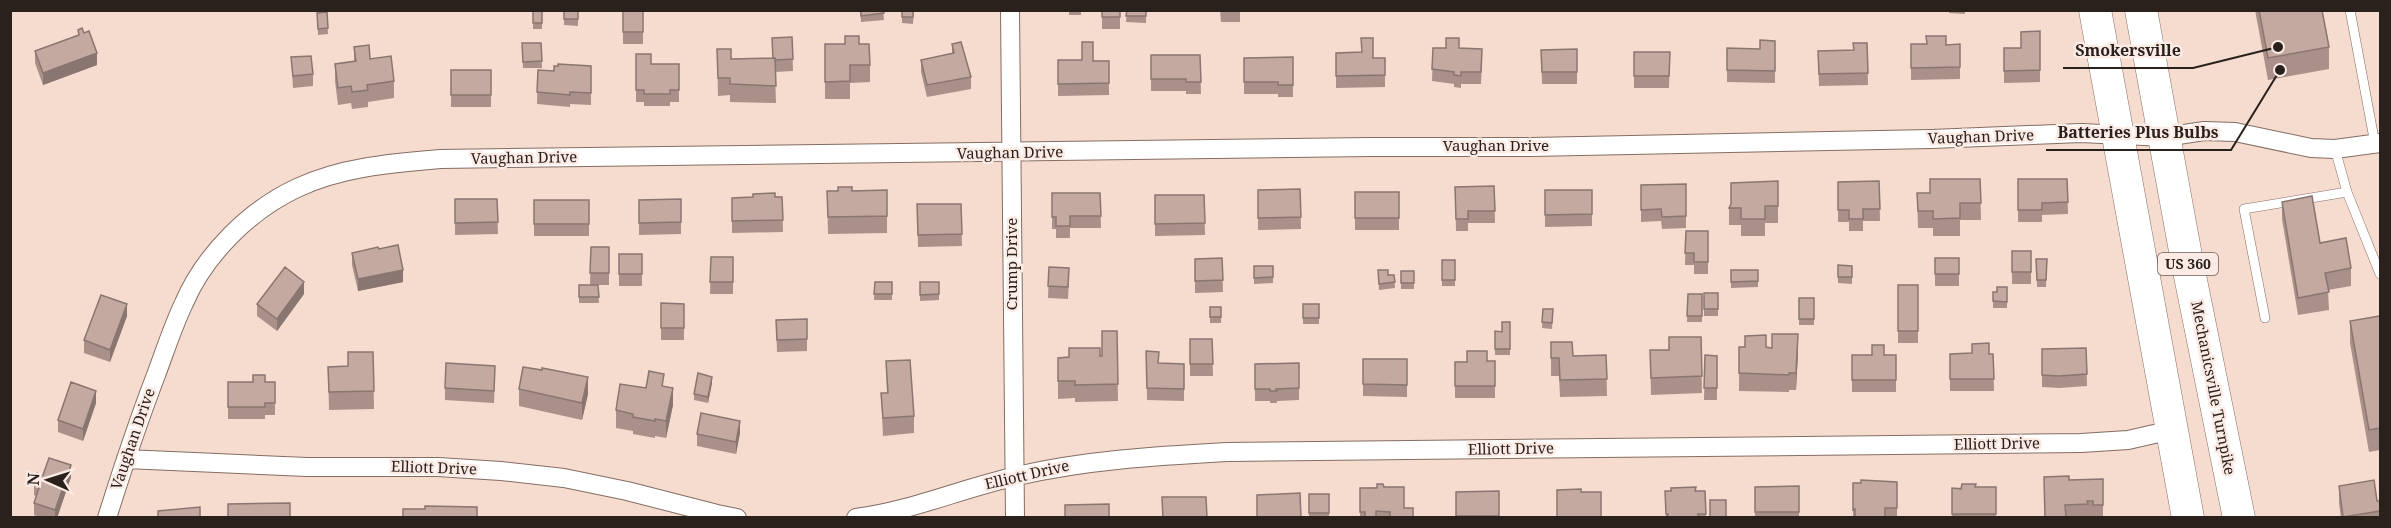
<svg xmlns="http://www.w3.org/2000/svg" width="2391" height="528" font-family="'Noto Serif',serif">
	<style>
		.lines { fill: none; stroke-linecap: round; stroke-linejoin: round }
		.lane-casing { stroke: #846d62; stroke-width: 10 }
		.street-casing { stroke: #846d62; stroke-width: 20 }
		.highway-casing { stroke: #846d62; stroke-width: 33 }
		.lane { stroke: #fff; stroke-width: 9 }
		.street { stroke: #fff; stroke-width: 18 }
		.highway { stroke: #fff; stroke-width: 32 }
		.wall { fill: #a9918a }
		.shaded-wall { fill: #897670 }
		.building { fill: #c4a9a0; stroke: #897670; stroke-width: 1.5 }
		.labels { text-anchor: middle; stroke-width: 5; stroke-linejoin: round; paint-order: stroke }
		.shield { fill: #fbebe4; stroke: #695e58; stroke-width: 1.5 }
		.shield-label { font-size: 14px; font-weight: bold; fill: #2a211c }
		.street-label { font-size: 15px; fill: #2a211c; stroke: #fbebe4 }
		.leader { fill: none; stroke: #2a211c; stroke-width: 2 }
		.callout-dot { fill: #2a211c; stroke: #fbebe4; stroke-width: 2 }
		.callout-label { font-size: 16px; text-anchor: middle; font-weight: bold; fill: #2a211c; stroke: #fbebe4; stroke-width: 5; stroke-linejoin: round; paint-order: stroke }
	</style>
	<rect width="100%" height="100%" fill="#f6dbcf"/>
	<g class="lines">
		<defs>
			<path id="lane" d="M 2350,10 L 2375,144
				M 2335,149 L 2347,192 L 2380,274
				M 2265,318 L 2244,209 L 2347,192"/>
			<path id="street" d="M 1010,10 L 1015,518
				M 126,459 L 307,467 L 438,467 L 501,471 L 564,478 L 627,491 L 717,514 L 737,518
				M 107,518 C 122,470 138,422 156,375 C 165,351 173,326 184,303 C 205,254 250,210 297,188 C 341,167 392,163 440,159 L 1371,147 L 1531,147 L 1931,139 L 2081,133 L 2165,137 L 2204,131 L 2235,132 L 2311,148 L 2335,149 L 2380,143
				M 856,518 C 911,511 963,488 1017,476 C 1086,460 1156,456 1227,452 L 2081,443 L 2128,440 L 2172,430"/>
			<path id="highway" d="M 2095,10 L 2188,518
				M 2141,10 L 2186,256 L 2239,518"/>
		</defs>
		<use href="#lane" class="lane-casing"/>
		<use href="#street" class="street-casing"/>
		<use href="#highway" class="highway-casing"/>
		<use href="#lane" class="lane"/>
		<use href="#street" class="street"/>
		<use href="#highway" class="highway"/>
	</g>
	<path class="wall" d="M 533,10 L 542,10 L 542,29 L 533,29 Z
		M 564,10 L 578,10 L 578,26 L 564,25 Z
		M 860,10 L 883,10 L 884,20 L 861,22 Z
		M 902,10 L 914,10 L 913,24 L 902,23 Z
		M 1069,10 L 1081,10 L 1081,15 L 1069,15 Z
		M 1102,10 L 1120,10 L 1120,29 L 1102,29 Z
		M 1127,10 L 1146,10 L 1146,23 L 1126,22 Z
		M 1220,10 L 1240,10 L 1240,22 L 1221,22 Z
		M 1949,10 L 1965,10 L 1965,14 L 1949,13 Z
		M 2255,10 L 2322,10 L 2329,47 L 2329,69 L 2268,80 Z
		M 623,11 L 643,11 L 643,44 L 623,44 Z
		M 327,12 L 328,34 L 318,35 L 317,13 Z
		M 78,30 L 97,65 L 43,85 L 35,63 L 35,51 L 78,35 Z
		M 2040,31 L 2040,82 L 2004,83 L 2004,48 L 2021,48 Z
		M 792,37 L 793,71 L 775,72 L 776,103 L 730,102 L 730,95 L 718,96 L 717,49 L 731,59 L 773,58 Z
		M 1775,41 L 1775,83 L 1727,82 L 1727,48 L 1760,49 Z
		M 522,43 L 541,43 L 542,68 L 523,68 Z
		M 1867,43 L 1868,85 L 1819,86 L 1818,51 L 1853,50 Z
		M 825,44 L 859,44 L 870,65 L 870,82 L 850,83 L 850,99 L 825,99 Z
		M 952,44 L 971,77 L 971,89 L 927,97 L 921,72 L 921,60 L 952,53 Z
		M 1911,44 L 1960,44 L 1960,79 L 1911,80 Z
		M 354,47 L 370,59 L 394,81 L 394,98 L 368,102 L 368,107 L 352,109 L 351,103 L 338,105 L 335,81 L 335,64 L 354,61 Z
		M 1433,48 L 1459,48 L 1482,61 L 1481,84 L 1461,84 L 1461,88 L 1454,87 L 1454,84 L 1432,81 Z
		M 1577,49 L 1577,84 L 1542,84 L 1541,50 Z
		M 1634,52 L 1670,52 L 1669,88 L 1634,88 Z
		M 1336,53 L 1373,58 L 1385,58 L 1385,87 L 1336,88 Z
		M 636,54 L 651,64 L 679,64 L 679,102 L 670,102 L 670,106 L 644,106 L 644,102 L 636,102 Z
		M 1151,55 L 1200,55 L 1201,94 L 1186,94 L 1186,91 L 1151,91 Z
		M 291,57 L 313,74 L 313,86 L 293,88 Z
		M 1293,57 L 1293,97 L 1278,97 L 1278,94 L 1244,94 L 1244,58 Z
		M 1058,60 L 1109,61 L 1109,95 L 1058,96 Z
		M 591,66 L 591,105 L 570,104 L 570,107 L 537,104 L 538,70 L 554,71 Z
		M 451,70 L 491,70 L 491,107 L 451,107 Z
		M 1980,179 L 1981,220 L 1960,220 L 1960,236 L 1933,236 L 1933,228 L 1918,228 L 1917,193 L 1930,193 Z
		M 2018,179 L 2067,179 L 2068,214 L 2042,215 L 2042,222 L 2018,222 Z
		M 1778,181 L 1778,223 L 1765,223 L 1765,236 L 1741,236 L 1741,225 L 1729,225 L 1729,208 Z
		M 1879,181 L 1880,221 L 1863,221 L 1863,231 L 1849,231 L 1849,222 L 1838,222 L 1838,182 Z
		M 1686,184 L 1686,228 L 1662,229 L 1661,221 L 1641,222 L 1641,185 Z
		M 1494,186 L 1495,223 L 1468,223 L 1468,231 L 1456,231 L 1455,187 Z
		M 1300,189 L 1301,229 L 1258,230 L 1258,190 Z
		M 887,190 L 887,233 L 828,234 L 827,191 Z
		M 1545,190 L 1592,190 L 1592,226 L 1545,227 Z
		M 1355,192 L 1399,192 L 1399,230 L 1355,230 Z
		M 1052,193 L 1100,193 L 1101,228 L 1070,228 L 1070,238 L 1056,238 L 1056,229 L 1052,229 Z
		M 1155,195 L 1204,195 L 1205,235 L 1155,236 Z
		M 782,197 L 783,232 L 732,233 L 732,198 Z
		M 455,199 L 497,199 L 498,234 L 455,235 Z
		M 681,199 L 681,234 L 639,235 L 639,200 Z
		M 534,200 L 589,200 L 589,236 L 534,236 Z
		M 2282,202 L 2320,243 L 2351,268 L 2351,286 L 2328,290 L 2329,310 L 2298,315 L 2282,219 Z
		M 917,204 L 961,204 L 962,246 L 918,247 Z
		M 1686,231 L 1708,231 L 1708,274 L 1694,274 L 1694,265 L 1685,265 Z
		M 591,247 L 609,247 L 609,285 L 598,285 L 599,303 L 579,303 L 579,285 L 590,285 Z
		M 379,249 L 403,282 L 358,291 L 352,265 L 352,253 Z
		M 2012,251 L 2031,251 L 2031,284 L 2012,284 Z
		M 619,254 L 642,254 L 642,286 L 619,286 Z
		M 711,257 L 733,257 L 733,294 L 710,294 Z
		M 1222,258 L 1223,292 L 1195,293 L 1195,259 Z
		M 1935,258 L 1959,258 L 1959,286 L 1935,286 Z
		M 2036,259 L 2047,259 L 2046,287 L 2037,287 Z
		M 1442,260 L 1455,260 L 1455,286 L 1442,286 Z
		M 1838,265 L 1852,266 L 1852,284 L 1838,283 Z
		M 1254,266 L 1273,266 L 1273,283 L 1254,284 Z
		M 1049,267 L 1069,280 L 1068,299 L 1048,298 Z
		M 1378,270 L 1388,275 L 1394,275 L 1395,288 L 1379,290 Z
		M 1731,270 L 1758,281 L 1758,287 L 1731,288 Z
		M 1401,271 L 1414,271 L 1414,289 L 1401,289 Z
		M 875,282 L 892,282 L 892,300 L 874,300 Z
		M 920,282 L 939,282 L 939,300 L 920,301 Z
		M 1898,285 L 1918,285 L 1918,343 L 1898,343 Z
		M 2007,287 L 2007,308 L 1993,308 L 1993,292 L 1997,292 Z
		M 1704,293 L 1718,293 L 1718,316 L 1704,316 Z
		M 304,294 L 277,331 L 257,316 L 257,304 Z
		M 1688,294 L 1702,294 L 1702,322 L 1687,322 Z
		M 1799,298 L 1814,298 L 1814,325 L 1799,325 Z
		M 661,303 L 684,304 L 684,340 L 661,340 Z
		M 1303,304 L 1319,304 L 1319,324 L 1303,324 Z
		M 1210,307 L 1221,307 L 1221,323 L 1210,323 Z
		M 1543,309 L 1553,309 L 1552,329 L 1542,328 Z
		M 127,316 L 110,362 L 84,353 L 84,340 Z
		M 2380,316 L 2380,450 L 2369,452 L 2350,343 L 2350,321 Z
		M 807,319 L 807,351 L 777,352 L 776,320 Z
		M 1510,322 L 1510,355 L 1495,355 L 1495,331 L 1502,332 Z
		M 1117,331 L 1118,401 L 1075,402 L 1075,398 L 1058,399 L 1058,358 L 1102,356 Z
		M 1701,337 L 1702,393 L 1651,395 L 1650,350 L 1669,350 Z
		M 1190,339 L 1212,339 L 1213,376 L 1190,376 Z
		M 1551,342 L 1573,356 L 1606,355 L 1607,396 L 1560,397 L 1559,376 L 1551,376 Z
		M 1739,347 L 1766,347 L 1798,352 L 1796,390 L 1789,390 L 1789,392 L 1739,391 Z
		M 2086,348 L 2087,386 L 2059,388 L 2042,387 L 2042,349 Z
		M 1146,351 L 1159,363 L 1184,364 L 1184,401 L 1147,400 Z
		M 373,352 L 374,409 L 329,410 L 328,367 L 348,366 Z
		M 1950,354 L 1993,354 L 1994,391 L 1950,391 Z
		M 1705,355 L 1717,356 L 1717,400 L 1704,400 Z
		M 1852,355 L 1896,355 L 1896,392 L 1852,392 Z
		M 1363,359 L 1407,359 L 1407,397 L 1363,396 Z
		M 886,361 L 914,416 L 914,433 L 883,436 L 881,393 L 887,393 Z
		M 1495,361 L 1495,398 L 1455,398 L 1455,362 Z
		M 1299,363 L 1299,400 L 1277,401 L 1277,403 L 1270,403 L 1270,401 L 1255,401 L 1255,364 Z
		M 542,370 L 588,394 L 582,420 L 519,406 L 519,389 Z
		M 495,378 L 494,403 L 445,400 L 445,388 Z
		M 228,382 L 275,382 L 275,415 L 265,415 L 265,419 L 228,419 Z
		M 712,383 L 708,403 L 694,400 L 694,394 Z
		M 664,386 L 673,405 L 666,438 L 655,436 L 655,438 L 633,434 L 633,431 L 616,428 L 616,410 L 646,388 Z
		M 96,403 L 83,441 L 58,432 L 58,420 Z
		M 740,433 L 736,454 L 697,446 L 697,434 Z
		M 43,475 L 71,477 L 57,518 L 42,518 L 34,515 L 34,503 L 36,496 L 34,495 L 34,483 Z
		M 2044,477 L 2069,480 L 2103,479 L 2103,518 L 2045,518 Z
		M 1897,482 L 1897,518 L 1853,518 L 1853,483 Z
		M 1799,486 L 1799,518 L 1755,518 L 1755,487 Z
		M 2339,486 L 2377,501 L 2380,501 L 2380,518 L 2341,518 L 2339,503 Z
		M 1384,487 L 1404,508 L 1413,518 L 1360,518 L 1360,488 Z
		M 1975,487 L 1996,487 L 1996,518 L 1952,518 L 1952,488 Z
		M 1499,491 L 1499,518 L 1456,518 L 1456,492 Z
		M 1665,491 L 1705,491 L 1706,518 L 1666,518 Z
		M 1309,494 L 1329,494 L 1329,518 L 1309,518 Z"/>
	<path class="shaded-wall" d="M 97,53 L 97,65 L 43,85 L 43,73 Z
		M 403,270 L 403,282 L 358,291 L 358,279 Z
		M 304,282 L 304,294 L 277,331 L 277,319 Z
		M 127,304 L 127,316 L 110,362 L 110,350 Z
		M 1798,334 L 1798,352 L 1796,390 L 1796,373 Z
		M 588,377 L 588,394 L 582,420 L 582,403 Z
		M 712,377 L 712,383 L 708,403 L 708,397 Z
		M 673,388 L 673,405 L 666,438 L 666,421 Z
		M 96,391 L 96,403 L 83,441 L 83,429 Z
		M 740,421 L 740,433 L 736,454 L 736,442 Z
		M 71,465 L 71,477 L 57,518 L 55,518 L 55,510 Z"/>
	<path class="building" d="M 533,10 L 542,10 L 542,23 L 533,23 Z
		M 564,10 L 578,10 L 578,19 L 564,19 Z
		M 861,10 L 883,10 L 884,13 L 861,16 Z
		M 902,10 L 913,10 L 913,17 L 902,17 Z
		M 1102,10 L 1120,10 L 1120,17 L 1102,17 Z
		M 1127,10 L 1146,10 L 1146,16 L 1126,16 Z
		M 2259,10 L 2322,10 L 2329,47 L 2268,58 Z
		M 623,11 L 643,11 L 643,32 L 623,32 Z
		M 327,12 L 328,28 L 318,29 L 317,13 Z
		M 82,28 L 84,33 L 89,31 L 97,53 L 43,73 L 35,51 L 79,35 L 78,30 Z
		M 2040,31 L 2040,70 L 2004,71 L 2004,48 L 2021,48 L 2021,32 Z
		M 845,36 L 859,36 L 859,44 L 869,44 L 870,65 L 850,65 L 850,81 L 825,82 L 825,44 L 845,44 Z
		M 1926,36 L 1946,36 L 1946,45 L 1960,44 L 1960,67 L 1911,68 L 1911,44 L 1927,44 Z
		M 792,37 L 793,59 L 775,60 L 775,58 L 773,58 L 772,38 Z
		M 1361,38 L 1373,38 L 1373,58 L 1385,58 L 1385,75 L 1336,76 L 1336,53 L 1362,52 Z
		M 1446,38 L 1459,38 L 1459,48 L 1482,49 L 1481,72 L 1461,72 L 1461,76 L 1454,75 L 1454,72 L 1432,69 L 1433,48 L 1446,48 Z
		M 1760,40 L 1775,41 L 1775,71 L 1727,70 L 1727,48 L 1760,49 Z
		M 961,42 L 971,77 L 927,85 L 921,60 L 954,53 L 952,44 Z
		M 1082,42 L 1093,42 L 1093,61 L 1109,61 L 1109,83 L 1058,84 L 1058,60 L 1082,60 Z
		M 522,43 L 541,43 L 542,61 L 523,62 Z
		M 1853,43 L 1867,43 L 1868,73 L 1819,74 L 1818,51 L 1854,50 Z
		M 369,45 L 370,59 L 391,56 L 394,81 L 367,85 L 368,90 L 352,92 L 351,86 L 338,88 L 335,64 L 356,61 L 354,47 Z
		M 717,49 L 731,49 L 731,59 L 775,58 L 776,86 L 730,84 L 730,78 L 718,78 Z
		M 1577,49 L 1577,72 L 1542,72 L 1541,50 Z
		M 1634,52 L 1670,52 L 1669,76 L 1634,76 Z
		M 636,54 L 651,54 L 651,64 L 679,64 L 679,90 L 670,90 L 670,94 L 644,94 L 644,90 L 636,90 Z
		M 1151,55 L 1200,55 L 1201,82 L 1186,82 L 1186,79 L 1151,79 Z
		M 311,56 L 313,74 L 293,76 L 291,57 Z
		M 1293,57 L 1293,85 L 1278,85 L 1278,82 L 1244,82 L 1244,58 Z
		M 558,64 L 591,66 L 591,93 L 570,92 L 570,95 L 537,92 L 538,70 L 554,71 L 554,66 L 558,66 Z
		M 451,70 L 491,70 L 491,95 L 451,95 Z
		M 1930,179 L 1980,179 L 1981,203 L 1960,203 L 1960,218 L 1933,219 L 1933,211 L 1918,211 L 1917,193 L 1930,193 Z
		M 2018,179 L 2067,179 L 2068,202 L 2042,203 L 2042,210 L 2018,210 Z
		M 1778,181 L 1778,206 L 1765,206 L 1765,219 L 1741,219 L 1741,208 L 1729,208 L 1731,204 L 1731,183 Z
		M 1879,181 L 1880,209 L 1863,209 L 1863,219 L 1849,219 L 1849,210 L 1838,210 L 1838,182 Z
		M 1686,184 L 1686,216 L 1662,217 L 1661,209 L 1641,210 L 1641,185 Z
		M 1494,186 L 1495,211 L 1468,211 L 1468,219 L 1456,219 L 1455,187 Z
		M 838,187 L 852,187 L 852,191 L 887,190 L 887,216 L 828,217 L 827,191 L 838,191 Z
		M 1300,189 L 1301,217 L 1258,218 L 1258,190 Z
		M 1545,190 L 1592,190 L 1592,214 L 1545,215 Z
		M 1355,192 L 1399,192 L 1399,218 L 1355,218 Z
		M 775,193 L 775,197 L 782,197 L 783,220 L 732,221 L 732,198 L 753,197 L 753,194 Z
		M 1052,193 L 1100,193 L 1101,216 L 1070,216 L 1070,226 L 1056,226 L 1056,217 L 1052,217 Z
		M 1155,195 L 1204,195 L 1205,223 L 1155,224 Z
		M 2312,196 L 2320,243 L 2346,238 L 2351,268 L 2325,273 L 2329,292 L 2298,298 L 2282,202 Z
		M 455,199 L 497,199 L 498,222 L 455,223 Z
		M 681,199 L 681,222 L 639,223 L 639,200 Z
		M 534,200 L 589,200 L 589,224 L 534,224 Z
		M 917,204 L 961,204 L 962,234 L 918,235 Z
		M 1686,231 L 1708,231 L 1708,262 L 1694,262 L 1694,253 L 1685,253 Z
		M 398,245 L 403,270 L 358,279 L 352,253 L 378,247 L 379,249 Z
		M 591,247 L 609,247 L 609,273 L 590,273 Z
		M 2012,251 L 2031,251 L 2031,272 L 2012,272 Z
		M 619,254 L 642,254 L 642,274 L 619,274 Z
		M 711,257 L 733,257 L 733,282 L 710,282 Z
		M 1222,258 L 1223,280 L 1195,281 L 1195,259 Z
		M 1935,258 L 1959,258 L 1959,274 L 1935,274 Z
		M 2036,259 L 2047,259 L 2046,280 L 2037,280 Z
		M 1442,260 L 1455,260 L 1455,280 L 1442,280 Z
		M 1838,265 L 1852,266 L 1852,277 L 1838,277 Z
		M 1254,266 L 1273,266 L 1273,277 L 1254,278 Z
		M 285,267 L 304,282 L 277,319 L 257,304 Z
		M 1049,267 L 1069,268 L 1068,287 L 1048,286 Z
		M 1378,270 L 1388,270 L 1388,275 L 1394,275 L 1395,282 L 1379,284 Z
		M 1731,270 L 1758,270 L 1758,281 L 1731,282 Z
		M 1401,271 L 1414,271 L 1414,283 L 1401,283 Z
		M 875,282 L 892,282 L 892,294 L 874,294 Z
		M 920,282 L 939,282 L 939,294 L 920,295 Z
		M 579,285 L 598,285 L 599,297 L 579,297 Z
		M 1898,285 L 1918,285 L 1918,331 L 1898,331 Z
		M 1997,287 L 2007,287 L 2007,302 L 1993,301 L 1993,292 L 1997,292 Z
		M 1704,293 L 1718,293 L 1718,309 L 1704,309 Z
		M 1688,294 L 1702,294 L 1702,316 L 1687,316 Z
		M 101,295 L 127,304 L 110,350 L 84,340 Z
		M 1799,298 L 1814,298 L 1814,319 L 1799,319 Z
		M 661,303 L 684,304 L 684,328 L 661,328 Z
		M 1303,304 L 1319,304 L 1319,318 L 1303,318 Z
		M 1210,307 L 1221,307 L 1221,317 L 1210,317 Z
		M 1543,309 L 1553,309 L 1552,323 L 1542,322 Z
		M 2380,316 L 2380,428 L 2369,430 L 2350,321 Z
		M 807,319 L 807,339 L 777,340 L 776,320 Z
		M 1502,322 L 1510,322 L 1510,349 L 1495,349 L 1495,331 L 1502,332 Z
		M 1102,331 L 1117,331 L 1118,384 L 1075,385 L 1075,381 L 1058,381 L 1058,358 L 1069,357 L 1069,348 L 1100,348 L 1100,356 L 1102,356 Z
		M 1772,334 L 1798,334 L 1796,373 L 1789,373 L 1789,375 L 1739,373 L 1739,347 L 1745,347 L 1745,336 L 1766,335 L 1766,347 L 1772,348 Z
		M 1669,337 L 1701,337 L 1702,376 L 1651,378 L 1650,350 L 1669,350 Z
		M 1190,339 L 1212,339 L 1213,364 L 1190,364 Z
		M 1551,342 L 1572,342 L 1573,356 L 1606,355 L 1607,379 L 1560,380 L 1559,358 L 1551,358 Z
		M 1989,343 L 1989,354 L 1993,354 L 1994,379 L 1950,379 L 1950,354 L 1972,353 L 1972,344 Z
		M 1872,345 L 1884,345 L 1884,355 L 1896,355 L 1896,380 L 1852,380 L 1852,355 L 1872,355 Z
		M 2086,348 L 2087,374 L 2059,376 L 2042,375 L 2042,349 Z
		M 1146,351 L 1159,352 L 1158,363 L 1184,364 L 1184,389 L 1147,388 Z
		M 1467,351 L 1487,351 L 1487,361 L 1495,361 L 1495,386 L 1455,386 L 1455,362 L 1467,362 Z
		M 348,352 L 373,352 L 374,391 L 329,392 L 328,367 L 348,366 Z
		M 1705,355 L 1717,356 L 1717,388 L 1704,388 Z
		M 1363,359 L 1407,359 L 1407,385 L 1363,384 Z
		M 910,360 L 914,416 L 883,418 L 881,393 L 888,393 L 886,361 Z
		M 446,363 L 495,366 L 494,391 L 445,388 Z
		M 1299,363 L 1299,388 L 1276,389 L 1277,391 L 1270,391 L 1270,389 L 1255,389 L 1255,364 Z
		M 523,367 L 542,370 L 542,368 L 588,377 L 582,403 L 519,389 Z
		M 649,371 L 664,374 L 662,386 L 673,388 L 666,421 L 655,419 L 655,421 L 633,417 L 633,414 L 616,410 L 620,384 L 646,388 Z
		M 698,373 L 712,377 L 708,397 L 694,394 Z
		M 253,375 L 265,375 L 265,382 L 275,382 L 275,403 L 265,403 L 265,407 L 228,407 L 228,382 L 253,382 Z
		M 71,382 L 96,391 L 83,429 L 58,420 Z
		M 701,413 L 740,421 L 736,442 L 697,434 Z
		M 49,458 L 71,465 L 55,510 L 34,503 L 40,485 L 34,483 L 37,473 L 43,475 Z
		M 2069,476 L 2069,480 L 2103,479 L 2103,505 L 2093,505 L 2093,501 L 2087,501 L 2088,504 L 2065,505 L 2066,518 L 2045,518 L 2044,477 Z
		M 1861,480 L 1897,482 L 1897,508 L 1885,508 L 1885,518 L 1855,518 L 1855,509 L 1853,510 L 1853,483 L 1861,483 Z
		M 2374,480 L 2377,501 L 2380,501 L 2380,511 L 2343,517 L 2339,486 Z
		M 1377,484 L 1383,484 L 1384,487 L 1404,487 L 1404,508 L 1413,508 L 1413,518 L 1390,518 L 1390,512 L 1376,511 L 1376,518 L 1365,518 L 1365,512 L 1360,512 L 1360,488 L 1377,488 Z
		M 1962,484 L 1976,484 L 1975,487 L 1996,487 L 1996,514 L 1952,514 L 1952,488 L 1961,489 Z
		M 1799,486 L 1799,512 L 1755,512 L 1755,487 Z
		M 1696,487 L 1695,491 L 1705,491 L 1706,514 L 1698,514 L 1698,518 L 1668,518 L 1668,514 L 1666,514 L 1665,491 L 1671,491 L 1671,488 Z
		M 1581,489 L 1581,492 L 1601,492 L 1601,518 L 1557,518 L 1557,490 Z
		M 1499,491 L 1499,516 L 1456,516 L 1456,492 Z
		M 1300,493 L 1301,518 L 1257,518 L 1257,495 Z
		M 1309,494 L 1329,494 L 1329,513 L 1309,513 Z
		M 1162,497 L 1206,497 L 1207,518 L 1163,518 Z
		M 1710,500 L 1726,500 L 1726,518 L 1710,518 Z
		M 290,503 L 290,518 L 228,518 L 228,504 Z
		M 1109,504 L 1109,518 L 1065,518 L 1065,505 Z
		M 425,506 L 477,507 L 477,518 L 403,518 L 403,509 L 425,509 Z
		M 200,507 L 200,518 L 158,518 L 158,511 Z"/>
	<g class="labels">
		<rect class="shield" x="2158" y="253" width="60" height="22" rx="4.5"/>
		<g class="shield-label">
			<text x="2188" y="269">US 360</text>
		</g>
		<g class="street-label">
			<text transform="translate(1981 137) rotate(-2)" y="5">Vaughan Drive</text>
			<text x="1496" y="151">Vaughan Drive</text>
			<text transform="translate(1010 153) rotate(-1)" y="5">Vaughan Drive</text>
			<text transform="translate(524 158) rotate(-1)" y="5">Vaughan Drive</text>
			<text transform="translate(1012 264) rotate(-90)" y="5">Crump Drive</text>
			<text transform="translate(2213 388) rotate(79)" y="5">Mechanicsville Turnpike</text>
			<text transform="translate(133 439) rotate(-71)" y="5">Vaughan Drive</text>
			<text transform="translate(1997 444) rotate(-1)" y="5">Elliott Drive</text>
			<text transform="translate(1511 449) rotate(-1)" y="5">Elliott Drive</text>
			<text transform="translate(434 468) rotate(2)" y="5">Elliott Drive</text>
			<text transform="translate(1027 475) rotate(-13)" y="5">Elliott Drive</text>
		</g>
	</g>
	<path class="leader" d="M2278 47L2193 68H2063M2280 70L2231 150H2046"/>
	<g class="callout-dot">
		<circle cx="2278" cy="47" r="6"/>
		<circle cx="2280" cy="70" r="6"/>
	</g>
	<g class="callout-label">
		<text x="2128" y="56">Smokersville</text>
		<text x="2138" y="138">Batteries Plus Bulbs</text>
	</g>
	<rect width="2391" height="528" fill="none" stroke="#2a211c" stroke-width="24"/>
	<g transform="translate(48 480) rotate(273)" stroke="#fbebe4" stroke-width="4.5" paint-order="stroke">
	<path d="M0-4.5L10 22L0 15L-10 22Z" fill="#2a211c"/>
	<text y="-9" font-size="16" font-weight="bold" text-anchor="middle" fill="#2a211c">N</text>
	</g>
</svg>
